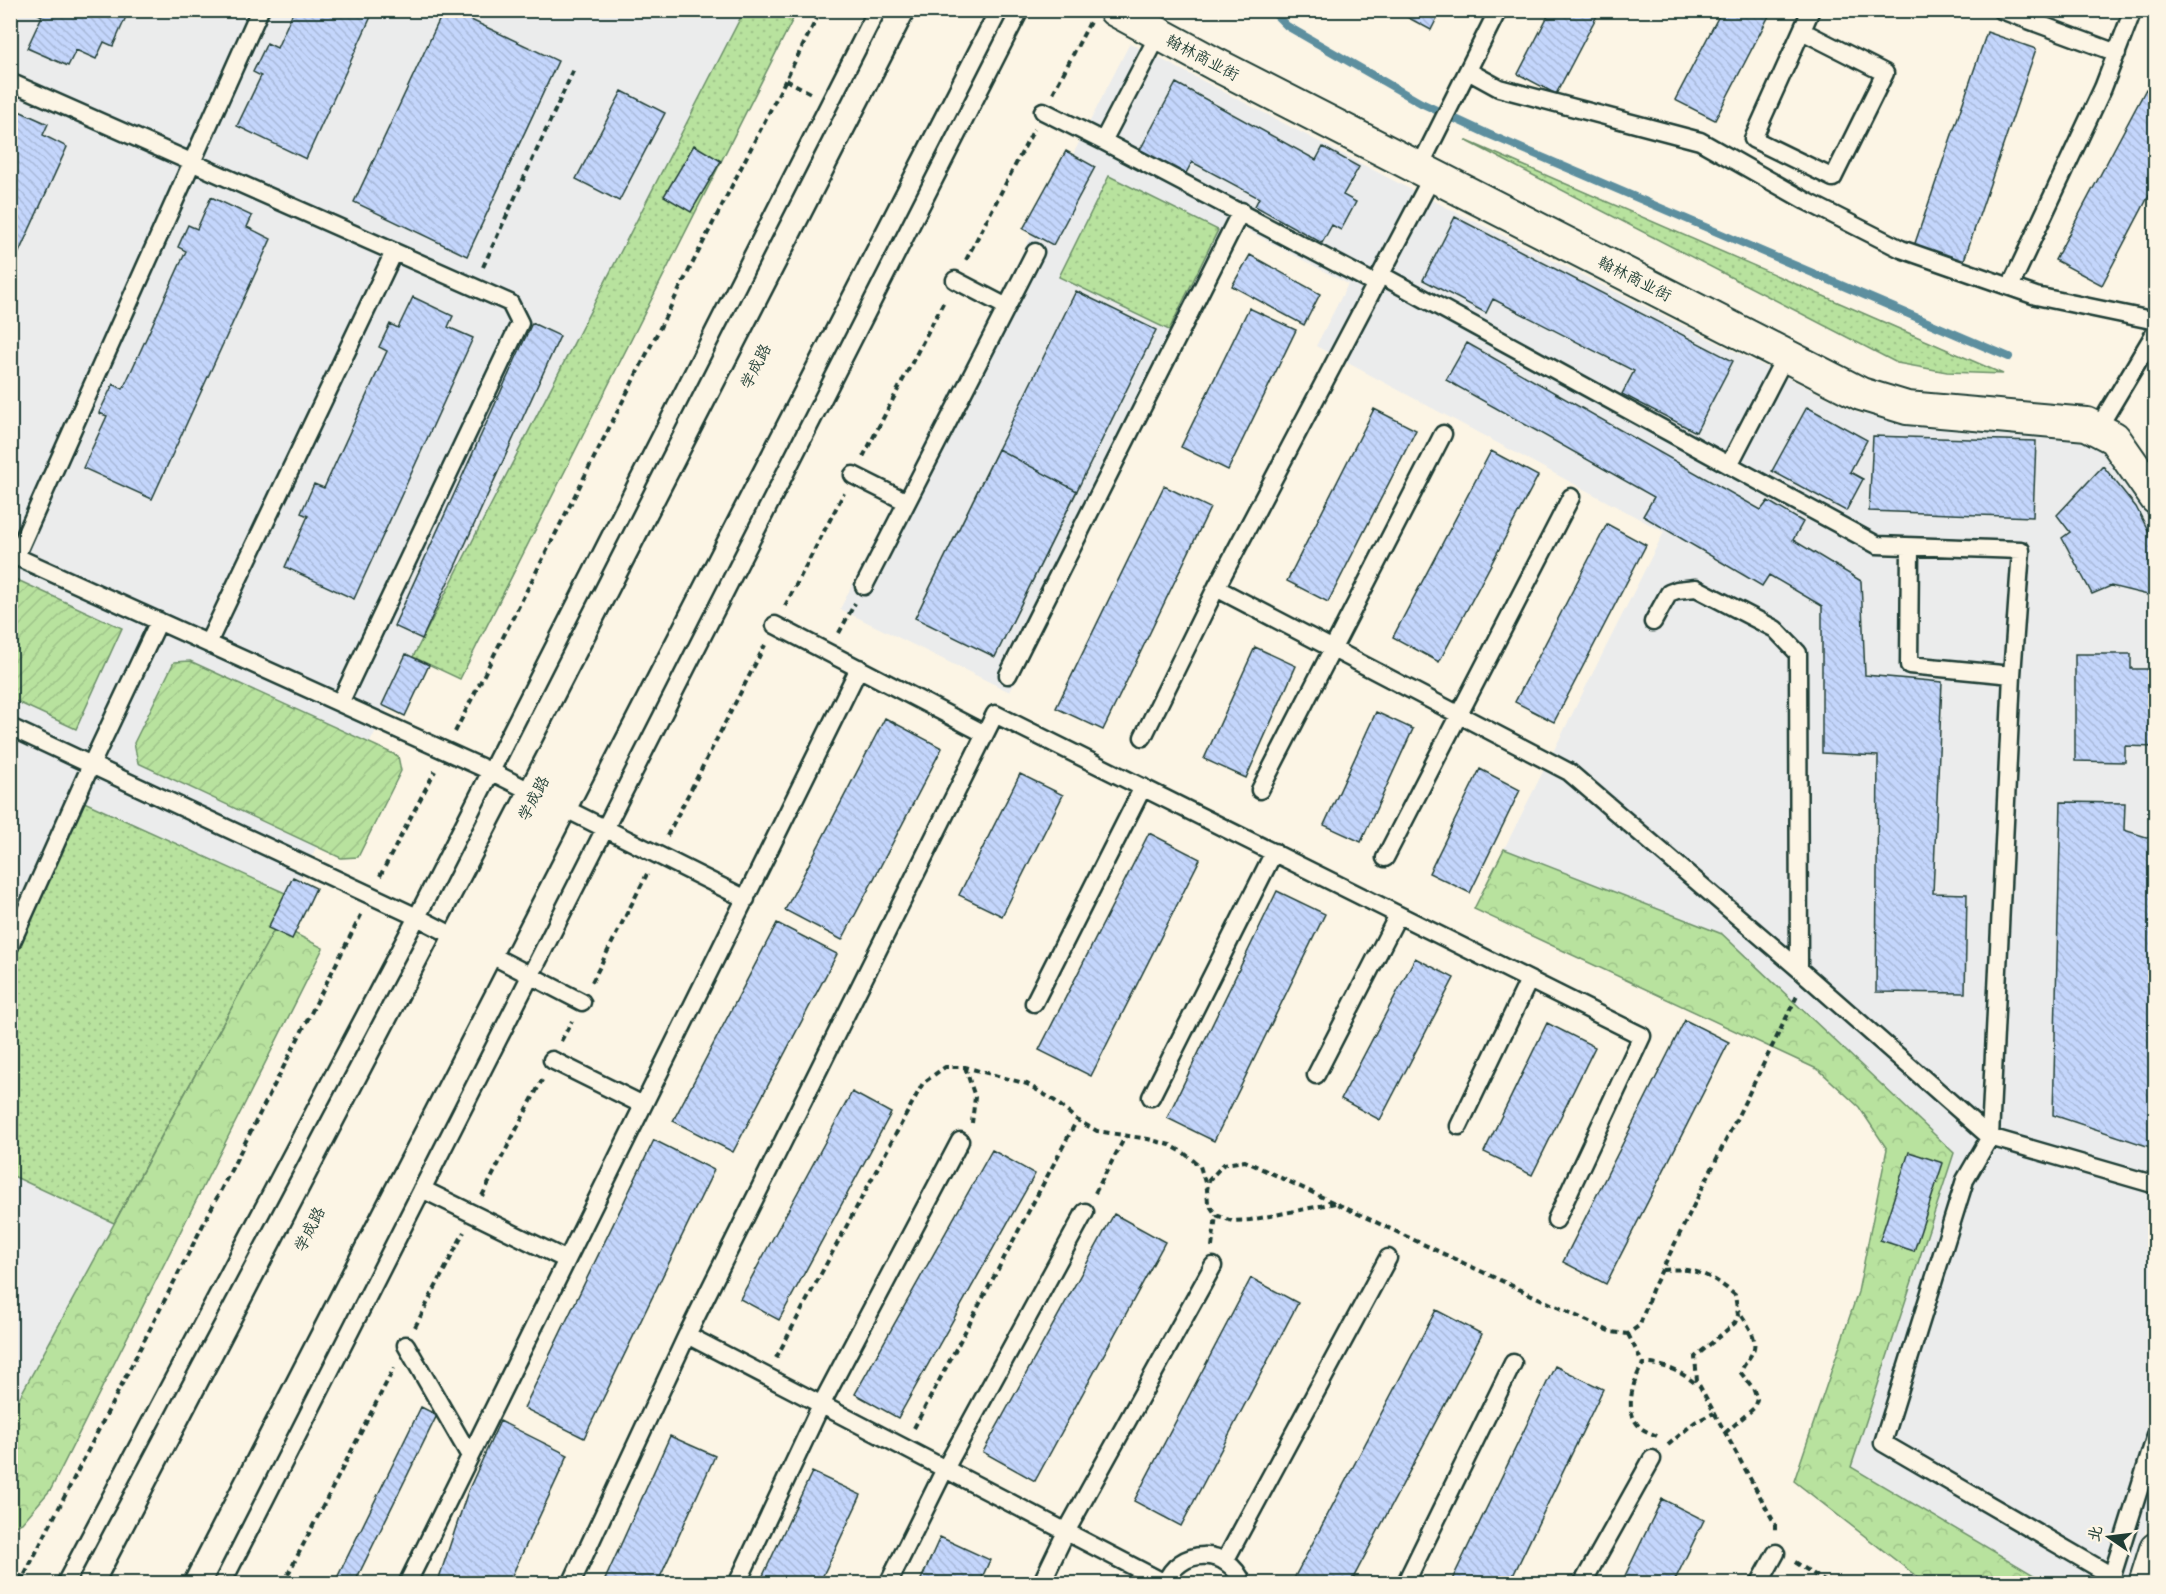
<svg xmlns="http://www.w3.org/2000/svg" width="2166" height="1594" font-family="Kalam,'LXGW WenKai TC',sans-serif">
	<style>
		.built { fill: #ebecec }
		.grass { fill: url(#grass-dots); stroke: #6c9069; stroke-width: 1.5 }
		.forest { fill: url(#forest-crowns); stroke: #6c9069; stroke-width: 1.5 }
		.garden { fill: url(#garden-furrows); stroke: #6c9069; stroke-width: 1.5 }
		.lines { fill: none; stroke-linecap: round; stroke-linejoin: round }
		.stream { stroke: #5d8f9f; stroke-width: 8 }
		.building { fill: url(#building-back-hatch); stroke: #1f3d34; stroke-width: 1.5 }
		.service-casing { stroke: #1f3d34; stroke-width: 21 }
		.minor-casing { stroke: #1f3d34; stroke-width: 36 }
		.secondary-casing { stroke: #1f3d34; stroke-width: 38 }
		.path { stroke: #1f3d34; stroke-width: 4; stroke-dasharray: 6 4.5; stroke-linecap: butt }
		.service { stroke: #fcf5e5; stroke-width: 16 }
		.minor { stroke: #fcf5e5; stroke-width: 32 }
		.secondary { stroke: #fcf5e5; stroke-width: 33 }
		.labels { text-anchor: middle; stroke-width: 4.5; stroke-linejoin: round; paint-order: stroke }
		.street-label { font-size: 16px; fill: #1f3d34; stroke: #fcf5e5 }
	</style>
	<defs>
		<pattern id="grass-dots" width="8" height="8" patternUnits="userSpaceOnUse" patternTransform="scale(1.5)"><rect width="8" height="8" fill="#b8e29e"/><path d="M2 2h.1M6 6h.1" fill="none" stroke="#9ec389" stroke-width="1.8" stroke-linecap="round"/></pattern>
		<pattern id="forest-crowns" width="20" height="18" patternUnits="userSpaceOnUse" patternTransform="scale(1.5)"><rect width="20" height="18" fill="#b8e29e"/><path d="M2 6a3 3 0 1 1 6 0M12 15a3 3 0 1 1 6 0" fill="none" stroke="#9ec389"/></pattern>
		<pattern id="garden-furrows" width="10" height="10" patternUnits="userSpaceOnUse" patternTransform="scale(1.5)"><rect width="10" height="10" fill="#b8e29e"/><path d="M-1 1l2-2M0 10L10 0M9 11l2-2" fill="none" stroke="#9ec389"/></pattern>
		<pattern id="building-back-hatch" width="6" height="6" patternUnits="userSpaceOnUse" patternTransform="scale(1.5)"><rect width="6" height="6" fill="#c4d6fc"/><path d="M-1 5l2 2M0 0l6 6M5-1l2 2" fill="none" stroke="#a8b9d9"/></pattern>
	</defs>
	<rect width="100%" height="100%" fill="#fcf5e5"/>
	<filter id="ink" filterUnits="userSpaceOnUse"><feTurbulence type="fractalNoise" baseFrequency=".0167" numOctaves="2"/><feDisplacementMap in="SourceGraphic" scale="12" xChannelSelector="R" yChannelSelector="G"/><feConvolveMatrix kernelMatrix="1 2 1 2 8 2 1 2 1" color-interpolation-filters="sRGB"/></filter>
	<g filter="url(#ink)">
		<path class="built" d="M 11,11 L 744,11 L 274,930 L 11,1413 Z
			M 1130,43 L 1402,185 L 1860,414 L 2067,434 L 2095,445 L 2137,487 L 2156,517 L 2156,1495 L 2130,1583 L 2047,1583 L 1851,1467 L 1953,1153 L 1722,934 L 1504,849 L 1664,532 L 1316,346 L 1348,284 L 1241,227 L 1010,692 L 840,609 Z"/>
		<path class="grass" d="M 744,11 L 797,11 L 460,679 L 413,657 Z
			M 1465,140 L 2003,374 L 1947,372 L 1897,363 Z
			M 1109,176 L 1218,230 L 1169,330 L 1059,277 Z
			M 82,801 L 285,893 L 274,930 L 114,1223 L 11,1175 L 11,960 Z"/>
		<path class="forest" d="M 1504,849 L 1722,934 L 1954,1153 L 1851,1467 L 2047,1583 L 1925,1583 L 1794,1481 L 1858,1292 L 1887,1149 L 1859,1107 L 1819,1070 L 1474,909 Z
			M 274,930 L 294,933 L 323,948 L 51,1489 L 22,1523 L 11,1528 L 11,1413 Z"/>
		<path class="garden" d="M 11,577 L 122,628 L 76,729 L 11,699 Z
			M 190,661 L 398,756 L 401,771 L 358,857 L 341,858 L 138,763 L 134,743 L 174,662 Z"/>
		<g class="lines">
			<path class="stream" d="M 1271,10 L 1287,26 L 1421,103 L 1488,134 L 2009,357"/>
		</g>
		<path class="building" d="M 129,10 L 113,46 L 104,42 L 96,59 L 76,50 L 68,66 L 27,48 L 42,16 L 31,10 Z
			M 294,10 L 374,10 L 306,159 L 237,126 L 261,76 L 253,72 L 267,43 L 277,48 Z
			M 444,10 L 450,10 L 558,61 L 467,256 L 354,202 Z
			M 1394,10 L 1441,10 L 1431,30 Z
			M 1551,10 L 1600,10 L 1556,94 L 1518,74 Z
			M 1722,10 L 1772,10 L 1715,120 L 1675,100 Z
			M 1987,32 L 2036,49 L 1963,263 L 1914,246 Z
			M 1176,83 L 1316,160 L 1323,147 L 1359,167 L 1343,195 L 1356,202 L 1341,230 L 1332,225 L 1322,243 L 1255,206 L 1259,198 L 1192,162 L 1185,175 L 1140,150 Z
			M 2146,89 L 2156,94 L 2156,182 L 2102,285 L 2055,260 Z
			M 622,91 L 665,113 L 619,201 L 576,179 Z
			M 10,107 L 48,124 L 43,135 L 67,147 L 10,272 Z
			M 694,145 L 721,161 L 691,212 L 664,196 Z
			M 1066,151 L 1095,167 L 1053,245 L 1023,229 Z
			M 211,197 L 252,216 L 247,227 L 271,239 L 152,499 L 83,468 L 107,416 L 99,413 L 113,384 L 123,389 L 186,251 L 178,247 L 188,225 L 197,229 Z
			M 1455,217 L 1733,361 L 1696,432 L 1622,394 L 1634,371 L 1493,299 L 1486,313 L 1423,280 Z
			M 1250,255 L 1320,294 L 1304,325 L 1232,286 Z
			M 1076,291 L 1156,330 L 995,657 L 915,618 Z
			M 413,297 L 453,316 L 448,327 L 473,338 L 354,599 L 285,567 L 308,516 L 301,513 L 314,484 L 324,488 L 387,351 L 379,347 L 390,324 L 398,328 Z
			M 1249,308 L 1296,330 L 1228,470 L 1181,447 Z
			M 532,323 L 560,336 L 422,639 L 394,626 Z
			M 1467,343 L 1761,510 L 1768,501 L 1803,522 L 1793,540 L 1861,581 L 1865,675 L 1942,682 L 1933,893 L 1967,894 L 1965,993 L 1876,992 L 1878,756 L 1822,753 L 1822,606 L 1769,575 L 1762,586 L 1643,516 L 1654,497 L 1446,380 Z
			M 1807,407 L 1867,440 L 1850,472 L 1863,479 L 1846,511 L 1772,471 Z
			M 1374,409 L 1416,430 L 1328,602 L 1287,581 Z
			M 1873,436 L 2036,441 L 2033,517 L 1869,511 Z
			M 998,449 L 1077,491 L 995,657 L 915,618 Z
			M 1491,451 L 1538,476 L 1439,662 L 1393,637 Z
			M 2103,466 L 2136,507 L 2149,532 L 2156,556 L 2156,597 L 2111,586 L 2092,594 L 2062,538 L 2070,532 L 2057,515 Z
			M 1164,486 L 1210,508 L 1103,730 L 1056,708 Z
			M 1607,524 L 1646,545 L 1554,722 L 1515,702 Z
			M 1255,647 L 1296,666 L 1246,778 L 1204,759 Z
			M 406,654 L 429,665 L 405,716 L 382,705 Z
			M 2075,654 L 2131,654 L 2131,669 L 2156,669 L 2156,747 L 2125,746 L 2125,762 L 2075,761 Z
			M 1376,712 L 1413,729 L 1361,842 L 1324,825 Z
			M 885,718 L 942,748 L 842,940 L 785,910 Z
			M 1480,769 L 1520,790 L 1470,893 L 1429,873 Z
			M 1020,774 L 1063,795 L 1002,916 L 959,895 Z
			M 2061,802 L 2125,803 L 2124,830 L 2156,840 L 2156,1149 L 2053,1115 Z
			M 1149,833 L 1200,859 L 1091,1076 L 1039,1050 Z
			M 293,877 L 316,888 L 292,939 L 268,928 Z
			M 1277,891 L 1325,914 L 1214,1141 L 1167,1118 Z
			M 777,923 L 837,954 L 733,1152 L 673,1121 Z
			M 1415,958 L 1454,978 L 1380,1120 L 1341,1099 Z
			M 1685,1020 L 1729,1042 L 1606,1284 L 1563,1262 Z
			M 1547,1023 L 1595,1047 L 1532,1175 L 1484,1152 Z
			M 852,1092 L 891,1113 L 779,1320 L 740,1299 Z
			M 654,1140 L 714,1170 L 584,1438 L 524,1408 Z
			M 992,1150 L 1035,1174 L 898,1418 L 855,1394 Z
			M 1909,1152 L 1943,1163 L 1914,1251 L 1880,1240 Z
			M 1114,1214 L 1165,1242 L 1035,1481 L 983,1452 Z
			M 1251,1278 L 1298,1303 L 1181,1526 L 1134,1501 Z
			M 1436,1310 L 1482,1334 L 1350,1584 L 1291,1584 Z
			M 1555,1366 L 1603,1389 L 1509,1584 L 1450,1584 Z
			M 421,1407 L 437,1415 L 354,1584 L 334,1584 Z
			M 500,1421 L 568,1455 L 508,1584 L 437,1584 L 468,1491 Z
			M 670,1436 L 715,1456 L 657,1584 L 603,1584 Z
			M 812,1472 L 861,1495 L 819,1584 L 759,1584 Z
			M 1662,1499 L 1704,1520 L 1673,1584 L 1621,1584 Z
			M 940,1537 L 990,1560 L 979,1584 L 919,1584 Z"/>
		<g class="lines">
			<defs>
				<path id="service" d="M 2001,10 L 2117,53
					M 1802,31 L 1885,73 L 1833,178 L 1753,139 L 1811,10
					M 1159,34 L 1103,141 L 1376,284
					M 1468,71 L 1499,88 L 1700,141 L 1806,201 L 1901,249 L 2036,296 L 2156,321
					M 10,82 L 510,303 L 520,323 L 340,703
					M 1043,111 L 1103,141
					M 1419,168 L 1498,10
					M 1381,275 L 1729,465
					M 955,280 L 1007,307
					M 2010,287 L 2103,88 L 2133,10
					M 1786,355 L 1729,465 L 1877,545 L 2021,550 L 2012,675 L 1990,1137 L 1965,1180 L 1883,1443 L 2112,1576 L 2156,1435
					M 2097,430 L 2156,331
					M 853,475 L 907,502
					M 1910,547 L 1909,665 L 2012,675
					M 10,554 L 490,771 L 746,899
					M 16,556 L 260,10
					M 864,586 L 1035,252
					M 1216,588 L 1569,772 L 1799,969 L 1990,1137 L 2156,1185
					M 1653,622 L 1669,593 L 1677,590 L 1696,588 L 1775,629 L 1798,653 L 1799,969
					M 775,625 L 985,734
					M 208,643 L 394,252
					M 1008,675 L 1241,211
					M 10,727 L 417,917 L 582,1002
					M 1143,737 L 1216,588 L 1433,175
					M 1260,790 L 1443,434
					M 1385,858 L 1571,497
					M 10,946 L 91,765 L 159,621
					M 1034,1003 L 1143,787
					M 552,1060 L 643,1105
					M 1316,1075 L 1398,915
					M 1151,1097 L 1274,852
					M 1459,1126 L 1529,980
					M 422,1189 L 567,1260
					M 406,1345 L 470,1456
					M 1225,1561 L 1388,1258
					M 1165,1583 L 687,1335 L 995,714 L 1642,1036 L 1556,1220
					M 65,1584 L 417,917 L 877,10
					M 222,1584 L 1020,10
					M 407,1584 L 859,668
					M 571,1584 L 687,1335
					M 737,1584 L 821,1405 L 960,1141
					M 888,1584 L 945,1469 L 1085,1212
					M 1041,1584 L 1066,1532 L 1213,1266
					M 1165,1584 C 1178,1547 1229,1546 1243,1584
					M 1405,1584 L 1513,1363
					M 1582,1584 L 1652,1459
					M 1759,1584 L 1776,1553"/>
				<path id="minor" d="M 1115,10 L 1215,64 L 1861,394 L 1907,408 L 2087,424 L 2114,438 L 2156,498
					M 2145,1584 L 2156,1549"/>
				<path id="secondary" d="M 125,1584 L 558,750 L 937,10
					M 161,1584 L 968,10"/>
			</defs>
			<use href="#service" class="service-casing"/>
			<use href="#minor" class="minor-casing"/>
			<use href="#secondary" class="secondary-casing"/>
			<path class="path" d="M 786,80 L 811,93
				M 1053,93 L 1090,22
				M 966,260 L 1034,129
				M 483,267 L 575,67
				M 863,457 L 945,299
				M 785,606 L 844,493
				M 839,633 L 855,603
				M 455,732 L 821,10
				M 667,836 L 765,645
				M 380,876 L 435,771
				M 592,982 L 647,874
				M 561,1041 L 572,1021
				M 965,1067 L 975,1097 L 972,1123
				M 1095,1193 L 1125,1137
				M 482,1196 L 542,1080
				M 1335,1203 L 1250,1220 L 1232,1221 L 1216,1215 L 1208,1203 L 1207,1190 L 1209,1180 L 1224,1164 L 1245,1161 L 1611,1332 L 1628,1334 L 1640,1325 L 1652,1290 L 1797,996
				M 1212,1247 L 1216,1215
				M 1663,1270 C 1694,1267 1712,1275 1735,1295 L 1738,1315 L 1735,1323 L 1695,1357 L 1697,1381 L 1775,1524 L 1775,1533
				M 415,1327 L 464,1232
				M 1628,1334 L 1643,1364
				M 776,1358 L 923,1083 L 945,1067 L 965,1067 L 1027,1084 L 1055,1101 L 1077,1120 L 1097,1131 L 1148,1139 L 1170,1145 L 1184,1153 L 1200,1166 L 1207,1189
				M 914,1428 L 1077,1120
				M 1725,1433 L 1754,1408 L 1757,1399 L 1753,1388 L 1741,1373 C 1743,1364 1749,1360 1753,1351 C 1759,1338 1745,1321 1738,1310
				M 1657,1436 C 1651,1433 1644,1431 1640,1427 C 1623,1412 1633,1380 1643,1364 C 1662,1363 1682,1372 1696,1384
				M 1668,1445 L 1695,1422 L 1714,1413
				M 1795,1562 L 1829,1584
				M 10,1571 L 37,1584
				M 20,1584 L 361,915
				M 283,1584 L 394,1368"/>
			<use href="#service" class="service"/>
			<use href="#minor" class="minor"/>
			<use href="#secondary" class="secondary"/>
		</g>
	</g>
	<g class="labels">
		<g class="street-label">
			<text transform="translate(1203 57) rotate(28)" y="6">翰林商业街</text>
			<text transform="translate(1635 278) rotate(27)" y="6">翰林商业街</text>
			<text transform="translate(755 366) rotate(-63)" y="6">学成路</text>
			<text transform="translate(533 798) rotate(-62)" y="6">学成路</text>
			<text transform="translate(309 1229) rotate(-63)" y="6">学成路</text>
		</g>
	</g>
	<rect width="2166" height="1594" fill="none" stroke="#fcf5e5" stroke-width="36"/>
	<rect x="18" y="18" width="2130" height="1558" fill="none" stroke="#1f3d34" stroke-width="2" filter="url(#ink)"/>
	<g transform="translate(2109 1537) rotate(284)" stroke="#fcf5e5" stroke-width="4.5" paint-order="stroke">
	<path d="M0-4.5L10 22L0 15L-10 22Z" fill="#1f3d34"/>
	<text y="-9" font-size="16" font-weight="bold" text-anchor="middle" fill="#1f3d34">北</text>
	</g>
</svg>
